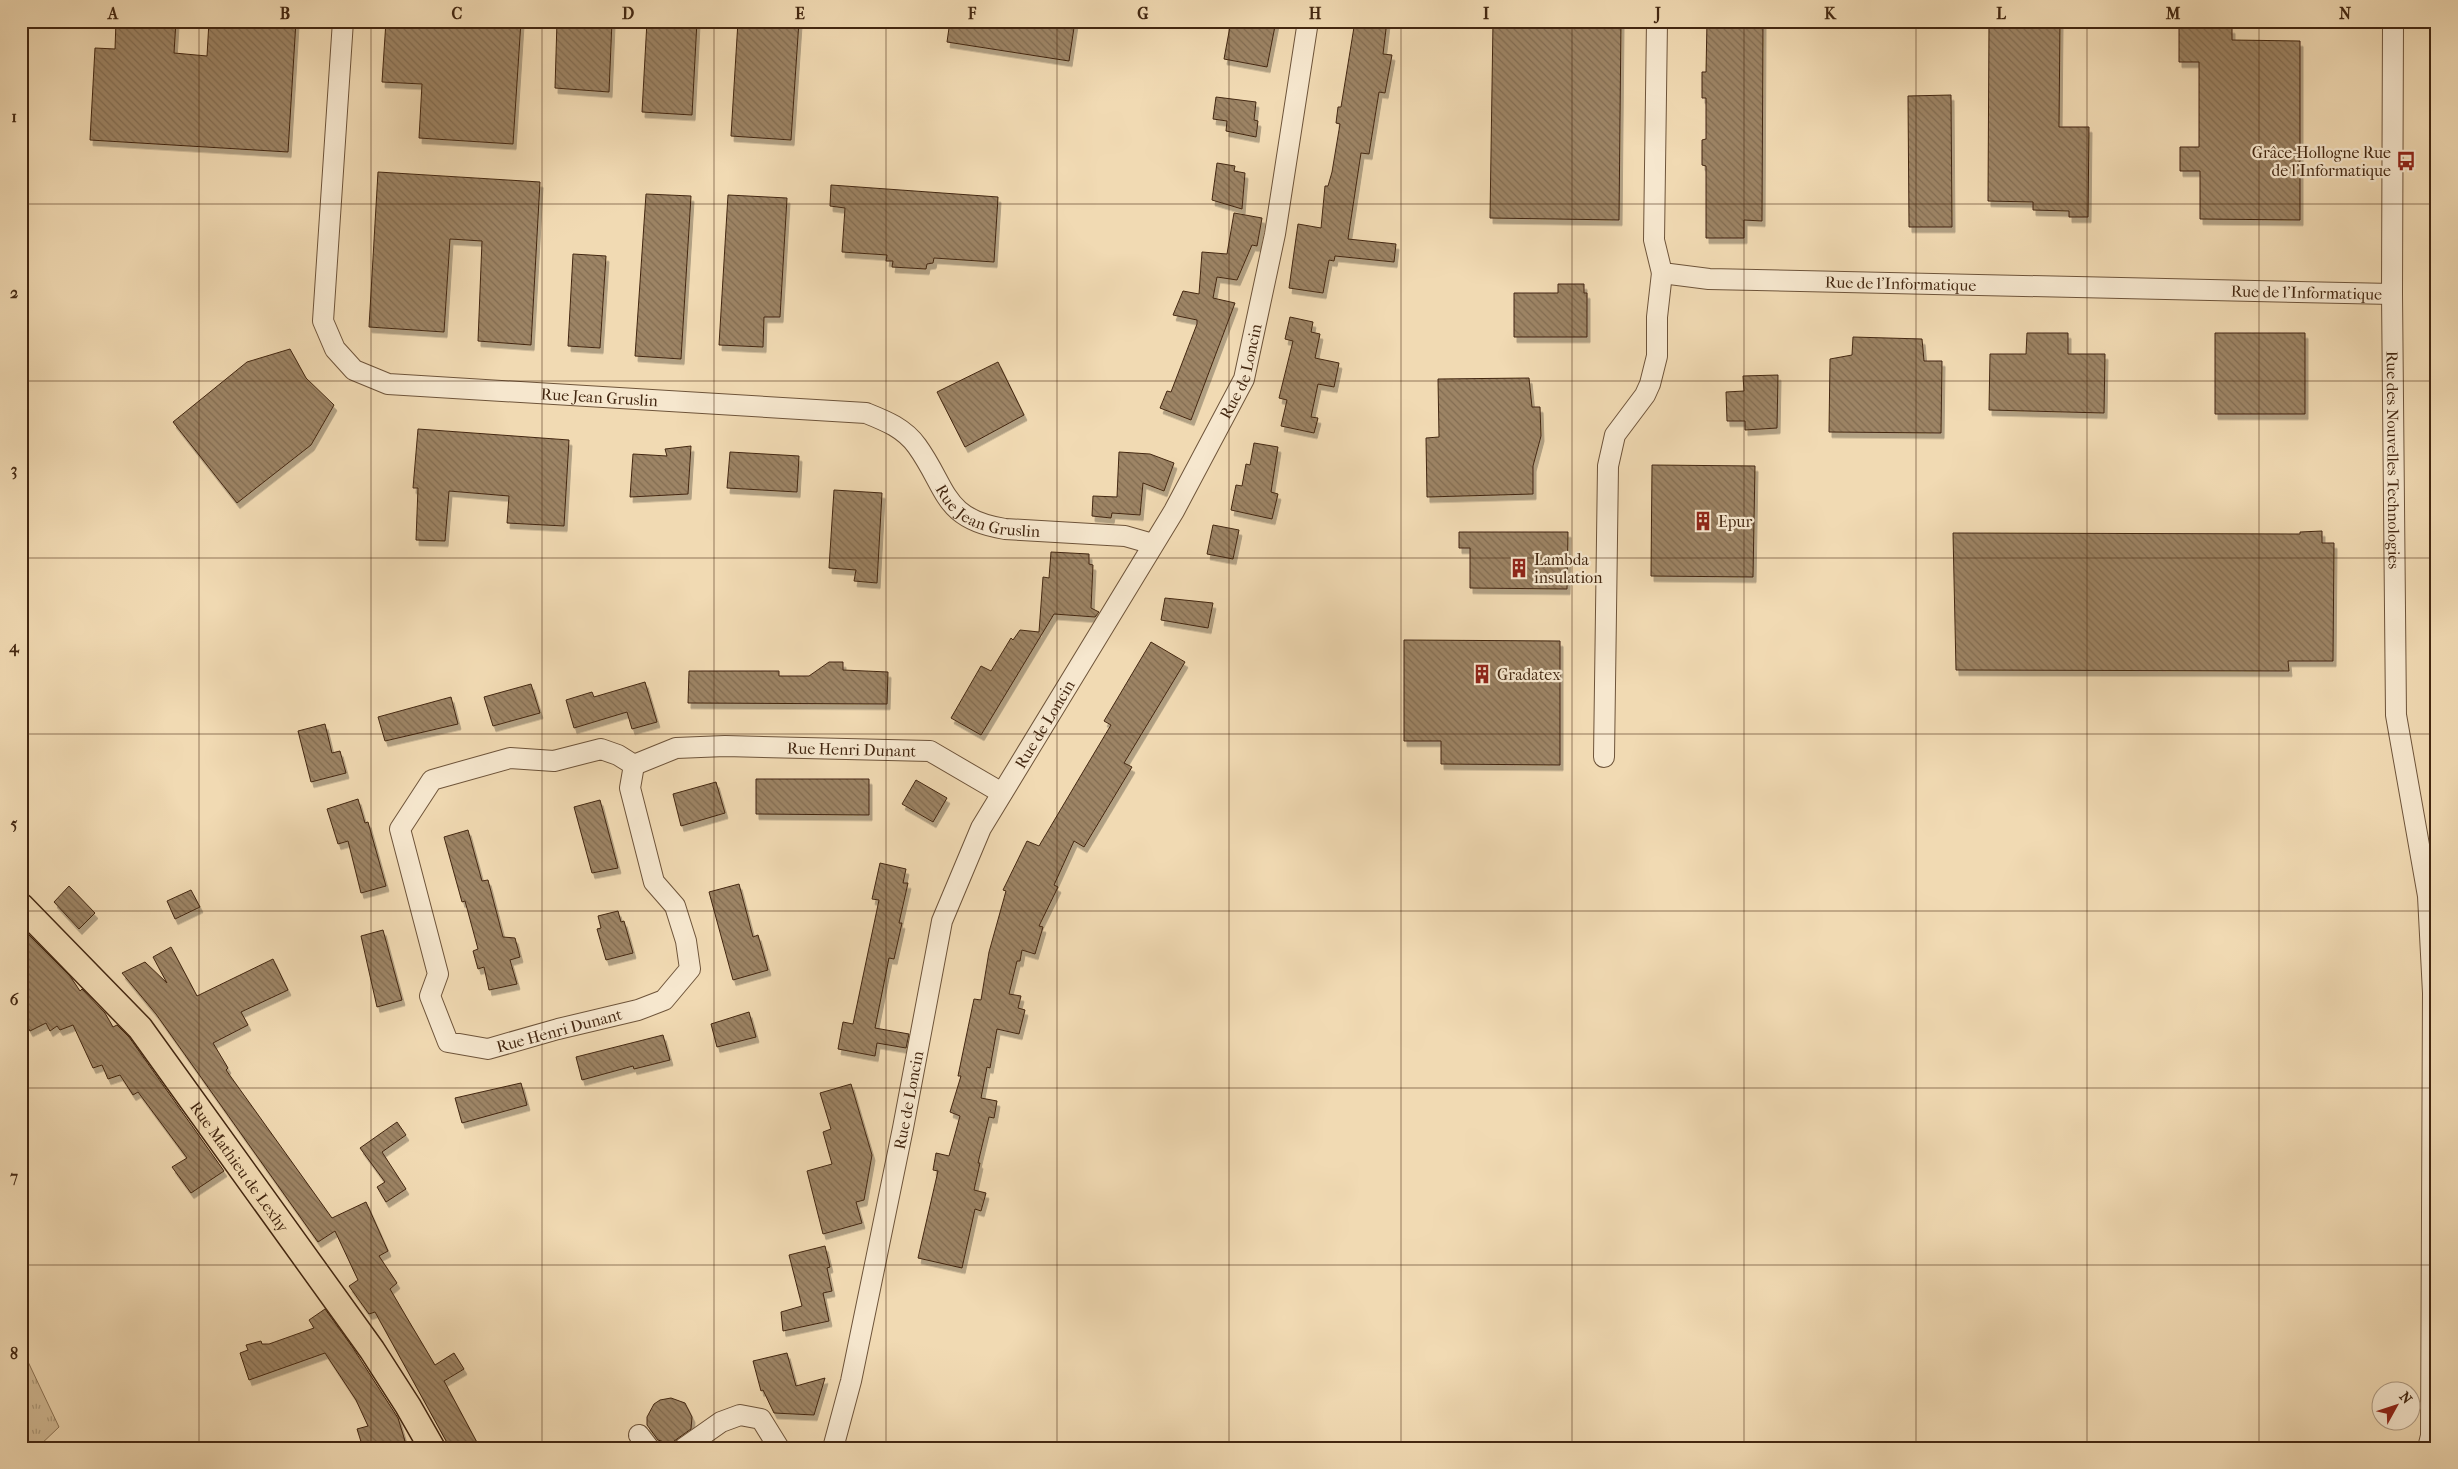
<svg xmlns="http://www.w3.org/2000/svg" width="2458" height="1469" font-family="'IM FELL French Canon',serif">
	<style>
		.grass { fill: url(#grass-tufts); stroke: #8b7254 }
		.building { fill: url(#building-back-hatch); stroke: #432711; filter: url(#shadow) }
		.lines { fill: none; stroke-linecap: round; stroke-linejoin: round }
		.minor-casing { stroke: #6e543a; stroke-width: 22 }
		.major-casing { stroke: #432711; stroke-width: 28 }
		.minor { stroke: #f6e7ce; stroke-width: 20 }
		.major { stroke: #f1dab3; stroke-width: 25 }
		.grid { fill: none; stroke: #432711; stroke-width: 1; stroke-opacity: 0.55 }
		.labels { text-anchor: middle; stroke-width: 4.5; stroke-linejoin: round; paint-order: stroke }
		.poi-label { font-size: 16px; fill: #432711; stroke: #f6e7ce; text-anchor: start }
		.street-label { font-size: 16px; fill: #432711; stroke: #f6e7ce }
		.neatline { fill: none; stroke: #432711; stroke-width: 2 }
		.grid-label { font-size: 16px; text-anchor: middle; font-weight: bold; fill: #432711 }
	</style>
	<defs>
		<pattern id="grass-tufts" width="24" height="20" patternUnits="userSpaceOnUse" patternTransform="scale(1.25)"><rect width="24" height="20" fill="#d3bc97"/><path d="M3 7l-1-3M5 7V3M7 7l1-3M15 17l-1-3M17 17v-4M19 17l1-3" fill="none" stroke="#ad997a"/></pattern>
		<pattern id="building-back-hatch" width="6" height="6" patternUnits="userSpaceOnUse" patternTransform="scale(1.25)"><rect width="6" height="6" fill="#9d8465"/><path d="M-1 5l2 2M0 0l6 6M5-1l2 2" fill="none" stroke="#826c52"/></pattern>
		<filter id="shadow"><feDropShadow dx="3" dy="5.5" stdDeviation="0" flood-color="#0004"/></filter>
	</defs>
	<rect width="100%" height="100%" fill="#f1dab3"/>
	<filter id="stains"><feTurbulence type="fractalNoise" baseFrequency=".004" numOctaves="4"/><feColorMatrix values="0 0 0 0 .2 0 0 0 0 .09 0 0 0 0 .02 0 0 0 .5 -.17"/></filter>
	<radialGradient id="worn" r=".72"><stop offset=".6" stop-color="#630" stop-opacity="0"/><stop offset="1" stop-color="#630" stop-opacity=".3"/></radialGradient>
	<path class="grass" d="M 21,1347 L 59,1427 L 37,1448 L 21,1448 Z"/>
	<path class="building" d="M 116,21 L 176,21 L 174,53 L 207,56 L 209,21 L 296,21 L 288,152 L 90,140 L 95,48 L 115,49 Z
		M 386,21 L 521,21 L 513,144 L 419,138 L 422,84 L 382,82 Z
		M 557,21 L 612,21 L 609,92 L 555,88 Z
		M 647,21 L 697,21 L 692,115 L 642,112 Z
		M 738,21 L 799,21 L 791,140 L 731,136 Z
		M 950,21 L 1075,21 L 1069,61 L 947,42 Z
		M 1231,21 L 1276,21 L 1267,67 L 1224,59 Z
		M 1355,21 L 1387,21 L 1383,54 L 1392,55 L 1385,93 L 1379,92 L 1369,154 L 1361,153 L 1348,239 L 1396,244 L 1394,262 L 1335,256 L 1334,261 L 1329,260 L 1323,293 L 1289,288 L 1298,224 L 1321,228 L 1325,186 L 1328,186 L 1332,172 L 1340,124 L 1336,123 L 1338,107 L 1341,107 Z
		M 1493,21 L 1621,21 L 1619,220 L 1490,218 Z
		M 1707,21 L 1763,21 L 1762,221 L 1744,220 L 1744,238 L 1706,238 L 1706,166 L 1702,165 L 1702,140 L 1706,139 L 1706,98 L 1702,98 L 1702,72 L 1706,72 Z
		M 1989,21 L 2060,21 L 2059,127 L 2089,127 L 2088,217 L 2069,217 L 2069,211 L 2033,210 L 2033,202 L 1988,201 Z
		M 2179,21 L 2218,21 L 2218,28 L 2232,28 L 2232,40 L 2300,41 L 2300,220 L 2200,219 L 2200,171 L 2180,171 L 2180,147 L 2199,147 L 2199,62 L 2179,62 Z
		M 1951,95 L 1952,227 L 1909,227 L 1908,96 Z
		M 1216,97 L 1256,102 L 1254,120 L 1258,121 L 1256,137 L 1226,131 L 1227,121 L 1213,119 Z
		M 1217,163 L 1235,166 L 1234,171 L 1245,173 L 1242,209 L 1212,200 Z
		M 378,172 L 540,182 L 531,345 L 478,341 L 482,241 L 450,239 L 444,332 L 369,327 Z
		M 831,185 L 998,197 L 994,262 L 934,258 L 933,263 L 927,264 L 926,269 L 892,267 L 893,261 L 886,261 L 887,255 L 842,252 L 845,208 L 830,206 Z
		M 646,194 L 691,196 L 681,359 L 635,356 Z
		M 728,195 L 787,198 L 780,317 L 764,317 L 763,347 L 719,345 Z
		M 1234,213 L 1262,218 L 1257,246 L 1252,245 L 1237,280 L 1217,277 L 1213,298 L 1235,303 L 1191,420 L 1160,408 L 1167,391 L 1171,392 L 1197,324 L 1197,320 L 1173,315 L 1183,291 L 1199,294 L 1202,252 L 1227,254 Z
		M 573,254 L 606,256 L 600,348 L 568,346 Z
		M 1558,284 L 1584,284 L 1584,293 L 1587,293 L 1587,337 L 1514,337 L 1514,293 L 1558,293 Z
		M 1290,317 L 1313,322 L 1311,332 L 1320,334 L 1315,358 L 1339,363 L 1334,387 L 1318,384 L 1311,417 L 1318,418 L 1314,433 L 1281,426 L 1287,400 L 1279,398 L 1293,341 L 1285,339 Z
		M 2027,333 L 2068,333 L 2068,354 L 2105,354 L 2104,413 L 1989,410 L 1990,354 L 2026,354 Z
		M 2215,333 L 2305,333 L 2305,414 L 2215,414 Z
		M 1853,337 L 1922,339 L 1924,361 L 1942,361 L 1941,433 L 1829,432 L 1830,359 L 1852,355 Z
		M 290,349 L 306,378 L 334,405 L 311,445 L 237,503 L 173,422 L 247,362 Z
		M 998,362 L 1024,415 L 965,447 L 937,392 Z
		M 1778,375 L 1777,428 L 1745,430 L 1745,421 L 1727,421 L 1726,392 L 1744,391 L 1743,376 Z
		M 1529,378 L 1532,407 L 1540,407 L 1541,436 L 1533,466 L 1533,494 L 1427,497 L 1426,438 L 1439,437 L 1438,379 Z
		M 418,429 L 569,440 L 564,526 L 507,523 L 509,496 L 449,491 L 445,541 L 416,540 L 418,488 L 413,488 Z
		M 1254,443 L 1278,447 L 1271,492 L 1278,494 L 1272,519 L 1231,510 L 1236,485 L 1242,486 L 1246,464 L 1250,465 Z
		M 691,446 L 688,494 L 630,497 L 633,454 L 667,456 L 665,449 Z
		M 730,452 L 799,456 L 797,492 L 727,488 Z
		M 1119,452 L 1150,454 L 1174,463 L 1164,491 L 1143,483 L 1140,515 L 1112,513 L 1111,518 L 1092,516 L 1093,496 L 1117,497 Z
		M 1652,465 L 1755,466 L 1753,577 L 1651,576 Z
		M 834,490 L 882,493 L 877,583 L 854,581 L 856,570 L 829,568 Z
		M 1213,525 L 1239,530 L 1233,559 L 1207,554 Z
		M 2322,531 L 2322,543 L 2334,543 L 2333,661 L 2288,661 L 2289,671 L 1956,670 L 1953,533 L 2300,534 L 2300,532 Z
		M 1459,532 L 1568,532 L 1567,589 L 1470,588 L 1470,548 L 1459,548 Z
		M 1051,552 L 1089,554 L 1089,564 L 1093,565 L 1091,608 L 1099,612 L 1095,617 L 1054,614 L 981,735 L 951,718 L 981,666 L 991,671 L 1011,638 L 1013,640 L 1020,630 L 1039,632 L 1043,577 L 1049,578 Z
		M 1165,598 L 1213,603 L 1208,628 L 1161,620 Z
		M 1404,640 L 1560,641 L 1560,765 L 1441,764 L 1441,741 L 1404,741 Z
		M 1151,642 L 1185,662 L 1124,763 L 1132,767 L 1084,847 L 1074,841 L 1054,885 L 1058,887 L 1039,926 L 1043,927 L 1035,954 L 1022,950 L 1020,961 L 1017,961 L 1009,994 L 1021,996 L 1018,1008 L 1025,1010 L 1019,1034 L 997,1029 L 990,1068 L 987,1067 L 981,1098 L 997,1101 L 994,1118 L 989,1117 L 978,1163 L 980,1163 L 974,1190 L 986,1193 L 981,1211 L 975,1209 L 962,1268 L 918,1258 L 938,1171 L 933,1170 L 936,1153 L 949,1156 L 960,1116 L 950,1112 L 961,1076 L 958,1076 L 974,999 L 981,1000 L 989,952 L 1006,891 L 1003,890 L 1027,841 L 1039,846 L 1074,787 L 1111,725 L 1104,721 Z
		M 829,662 L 843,662 L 843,670 L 888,672 L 887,704 L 688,703 L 689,671 L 779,671 L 779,676 L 809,676 Z
		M 645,682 L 657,722 L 632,729 L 627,712 L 574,728 L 566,700 L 592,692 L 594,697 Z
		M 531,684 L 540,713 L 493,726 L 484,697 Z
		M 451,697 L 458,724 L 385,741 L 378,717 Z
		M 325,724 L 332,753 L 340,751 L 346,773 L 311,782 L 298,731 Z
		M 756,779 L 869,779 L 869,815 L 756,814 Z
		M 916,780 L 947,798 L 933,822 L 902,804 Z
		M 716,782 L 725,813 L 681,826 L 673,794 Z
		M 358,799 L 365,823 L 368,822 L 386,886 L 361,893 L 348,841 L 338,844 L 327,809 Z
		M 600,800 L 618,868 L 592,873 L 574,807 Z
		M 468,830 L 482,881 L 488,880 L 503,937 L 515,938 L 520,957 L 510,960 L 517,984 L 489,990 L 484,967 L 478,969 L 473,951 L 478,949 L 465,901 L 462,902 L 444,837 Z
		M 880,863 L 906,869 L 903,883 L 908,883 L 899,923 L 902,923 L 894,959 L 889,958 L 875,1028 L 909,1034 L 906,1048 L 877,1043 L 875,1056 L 838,1049 L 843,1022 L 853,1024 L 879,900 L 872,899 Z
		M 739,884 L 753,937 L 758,935 L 768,970 L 733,980 L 709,892 Z
		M 69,886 L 95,913 L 79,929 L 54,902 Z
		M 191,890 L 200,907 L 175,919 L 167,901 Z
		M 618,911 L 621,922 L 624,921 L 633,953 L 606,960 L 597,929 L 601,928 L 598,916 Z
		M 21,927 L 70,976 L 80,991 L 82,989 L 105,1013 L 113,1027 L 117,1025 L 129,1037 L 224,1171 L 191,1193 L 172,1167 L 187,1158 L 138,1092 L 133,1095 L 120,1075 L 108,1079 L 102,1065 L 93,1068 L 73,1025 L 60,1030 L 57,1026 L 50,1031 L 46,1023 L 30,1031 L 26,1024 L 21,1027 Z
		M 383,930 L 402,1000 L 377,1007 L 361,936 Z
		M 171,947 L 197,996 L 273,959 L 288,990 L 241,1012 L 248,1025 L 213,1043 L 228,1068 L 226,1070 L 332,1218 L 366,1202 L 388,1251 L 379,1256 L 397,1283 L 390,1289 L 407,1318 L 435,1365 L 454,1353 L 464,1369 L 444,1381 L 480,1448 L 450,1448 L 375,1312 L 369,1314 L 349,1286 L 358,1280 L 335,1231 L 318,1242 L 156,1014 L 122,973 L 145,962 L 167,983 L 153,957 Z
		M 749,1012 L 756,1037 L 717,1047 L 711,1024 Z
		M 663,1035 L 670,1060 L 634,1069 L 633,1066 L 582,1080 L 576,1057 Z
		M 521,1083 L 527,1105 L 462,1123 L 455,1098 Z
		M 851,1084 L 872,1155 L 864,1200 L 856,1202 L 862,1223 L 823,1234 L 807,1171 L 832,1164 L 823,1132 L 831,1129 L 820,1093 Z
		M 397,1122 L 406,1135 L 382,1152 L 406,1189 L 386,1202 L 377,1187 L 385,1182 L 360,1148 Z
		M 825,1246 L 830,1267 L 827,1268 L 832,1291 L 823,1293 L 829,1321 L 783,1331 L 781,1312 L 802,1306 L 789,1255 Z
		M 325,1309 L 353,1348 L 398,1418 L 405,1441 L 398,1443 L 399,1448 L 363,1448 L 357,1429 L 368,1426 L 356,1400 L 325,1353 L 249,1380 L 240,1353 L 248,1350 L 246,1345 L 261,1341 L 262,1344 L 269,1344 L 314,1328 L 309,1320 Z
		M 787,1353 L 796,1386 L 825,1378 L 814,1415 L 774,1413 L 763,1390 L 761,1391 L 753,1361 Z
		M 671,1398 L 685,1403 L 692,1417 L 691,1429 L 670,1444 L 658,1440 L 647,1425 L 647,1417 L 654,1404 L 660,1400 Z"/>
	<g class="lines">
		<defs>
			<g id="minor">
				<path id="s1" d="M 343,21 L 323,321 L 335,349 L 354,370 L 388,384 L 866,413 C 886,421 904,428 917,446 C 948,489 942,519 1005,529 L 1125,536 L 1153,544"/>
				<path id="s2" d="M 1657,21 L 1654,240 L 1662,273 L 1709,279 L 2392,294"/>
				<path id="s3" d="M 2393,21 L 2392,294 L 2396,715 L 2428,896 L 2433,993 L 2431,1436 L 2428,1448"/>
				<path d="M 601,749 L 618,755 L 634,765 L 630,788 L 654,882 L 675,906 L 686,941 L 690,969 L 664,1000 L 638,1010 L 558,1029 L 488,1049 L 448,1042 L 430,996 L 438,974 L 400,829 L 432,780 L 510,758 L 554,761 Z"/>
				<path d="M 1604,757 L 1608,466 L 1615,435 L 1645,395 L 1650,384 L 1657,356 L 1657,317 L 1662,273"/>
				<path id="s4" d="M 634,765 L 676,748 L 725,746 L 930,751 L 1002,793"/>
				<path d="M 639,1435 L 649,1448"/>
				<path d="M 684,1448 L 721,1422 L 740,1415 L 761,1419 L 779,1448"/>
				<path id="s5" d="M 833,1448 L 851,1381 L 872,1279 L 903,1128 L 942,921 L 981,828 L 1174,511 L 1244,379 L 1275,234 L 1308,21"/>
			</g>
			<g id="major">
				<path id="s6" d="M 21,906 L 140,1028 L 372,1350 L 408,1406 L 432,1448"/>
			</g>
		</defs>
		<use href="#minor" class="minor-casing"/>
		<use href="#major" class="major-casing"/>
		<use href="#minor" class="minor"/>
		<use href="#major" class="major"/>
	</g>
	<path class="grid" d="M 199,21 L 199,1448M 371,21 L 371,1448M 542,21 L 542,1448M 714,21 L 714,1448M 886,21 L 886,1448M 1057,21 L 1057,1448M 1229,21 L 1229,1448M 1401,21 L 1401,1448M 1572,21 L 1572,1448M 1744,21 L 1744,1448M 1916,21 L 1916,1448M 2087,21 L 2087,1448M 2259,21 L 2259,1448M 21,204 L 2437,204M 21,381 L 2437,381M 21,558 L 2437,558M 21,734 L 2437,734M 21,911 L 2437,911M 21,1088 L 2437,1088M 21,1265 L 2437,1265"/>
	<defs>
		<symbol id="bus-bare" viewBox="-9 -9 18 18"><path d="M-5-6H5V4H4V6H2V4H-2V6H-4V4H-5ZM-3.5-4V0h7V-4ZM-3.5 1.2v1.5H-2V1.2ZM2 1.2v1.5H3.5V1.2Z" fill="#8f2418" stroke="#f6e7ce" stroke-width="2.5" paint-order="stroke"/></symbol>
		<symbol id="building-bare" viewBox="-9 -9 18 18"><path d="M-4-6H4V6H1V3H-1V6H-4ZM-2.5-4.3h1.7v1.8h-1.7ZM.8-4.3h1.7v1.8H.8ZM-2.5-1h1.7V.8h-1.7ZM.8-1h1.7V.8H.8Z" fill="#8f2418" stroke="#f6e7ce" stroke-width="2.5" paint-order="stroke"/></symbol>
	</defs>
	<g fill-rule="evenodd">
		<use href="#bus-bare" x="2392" y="147" width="28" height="28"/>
		<use href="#building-bare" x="1689" y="507" width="28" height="28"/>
		<use href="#building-bare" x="1505" y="554" width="28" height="28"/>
		<use href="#building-bare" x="1468" y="660" width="28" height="28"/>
	</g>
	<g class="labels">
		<g class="poi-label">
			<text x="2391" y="158" text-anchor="end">Grâce-Hollogne Rue<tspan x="2391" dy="18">de l'Informatique</tspan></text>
			<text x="1718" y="527">Epur</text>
			<text x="1534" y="565">Lambda<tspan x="1534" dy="18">insulation</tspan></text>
			<text x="1497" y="680">Gradatex</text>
		</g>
		<g class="street-label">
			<text dy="6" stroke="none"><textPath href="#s2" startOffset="492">Rue de l'Informatique</textPath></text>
			<text dy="6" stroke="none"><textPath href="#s2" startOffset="898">Rue de l'Informatique</textPath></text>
			<text dy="6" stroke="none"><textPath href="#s5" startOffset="1166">Rue de Loncin</textPath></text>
			<text dy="6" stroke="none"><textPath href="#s1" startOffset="608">Rue Jean Gruslin</textPath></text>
			<text dy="6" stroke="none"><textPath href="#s3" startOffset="439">Rue des Nouvelles Technologies</textPath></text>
			<text dy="6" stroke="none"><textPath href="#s1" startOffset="1041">Rue Jean Gruslin</textPath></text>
			<text dy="6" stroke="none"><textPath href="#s5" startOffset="761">Rue de Loncin</textPath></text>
			<text dy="6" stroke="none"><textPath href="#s4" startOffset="221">Rue Henri Dunant</textPath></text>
			<text transform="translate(559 1030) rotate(-15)" y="6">Rue Henri Dunant</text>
			<text dy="6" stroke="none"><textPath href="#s5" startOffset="356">Rue de Loncin</textPath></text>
			<text dy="6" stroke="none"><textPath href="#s6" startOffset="341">Rue Mathieu de Lexhy</textPath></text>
		</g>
	</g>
	<rect width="2458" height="1469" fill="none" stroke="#f1dab3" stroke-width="55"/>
	<g transform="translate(2396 1406) rotate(50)"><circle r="24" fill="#f6e7ce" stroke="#ae9a82"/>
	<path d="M0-4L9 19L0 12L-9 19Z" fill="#8f2418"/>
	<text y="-8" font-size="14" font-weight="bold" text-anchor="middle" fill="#432711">N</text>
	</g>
	<rect x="28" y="28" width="2402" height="1414" class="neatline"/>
	<g class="grid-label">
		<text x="113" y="19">A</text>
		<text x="285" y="19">B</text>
		<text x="457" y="19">C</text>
		<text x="628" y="19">D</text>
		<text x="800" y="19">E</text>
		<text x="972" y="19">F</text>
		<text x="1143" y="19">G</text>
		<text x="1315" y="19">H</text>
		<text x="1486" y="19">I</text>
		<text x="1658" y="19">J</text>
		<text x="1830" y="19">K</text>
		<text x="2001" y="19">L</text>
		<text x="2173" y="19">M</text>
		<text x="2345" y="19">N</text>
		<text x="14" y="122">1</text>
		<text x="14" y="298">2</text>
		<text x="14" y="475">3</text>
		<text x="14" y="652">4</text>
		<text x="14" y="829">5</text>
		<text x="14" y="1005">6</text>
		<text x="14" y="1182">7</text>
		<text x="14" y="1359">8</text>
	</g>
	<rect width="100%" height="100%" filter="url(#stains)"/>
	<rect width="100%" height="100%" fill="url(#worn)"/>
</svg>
